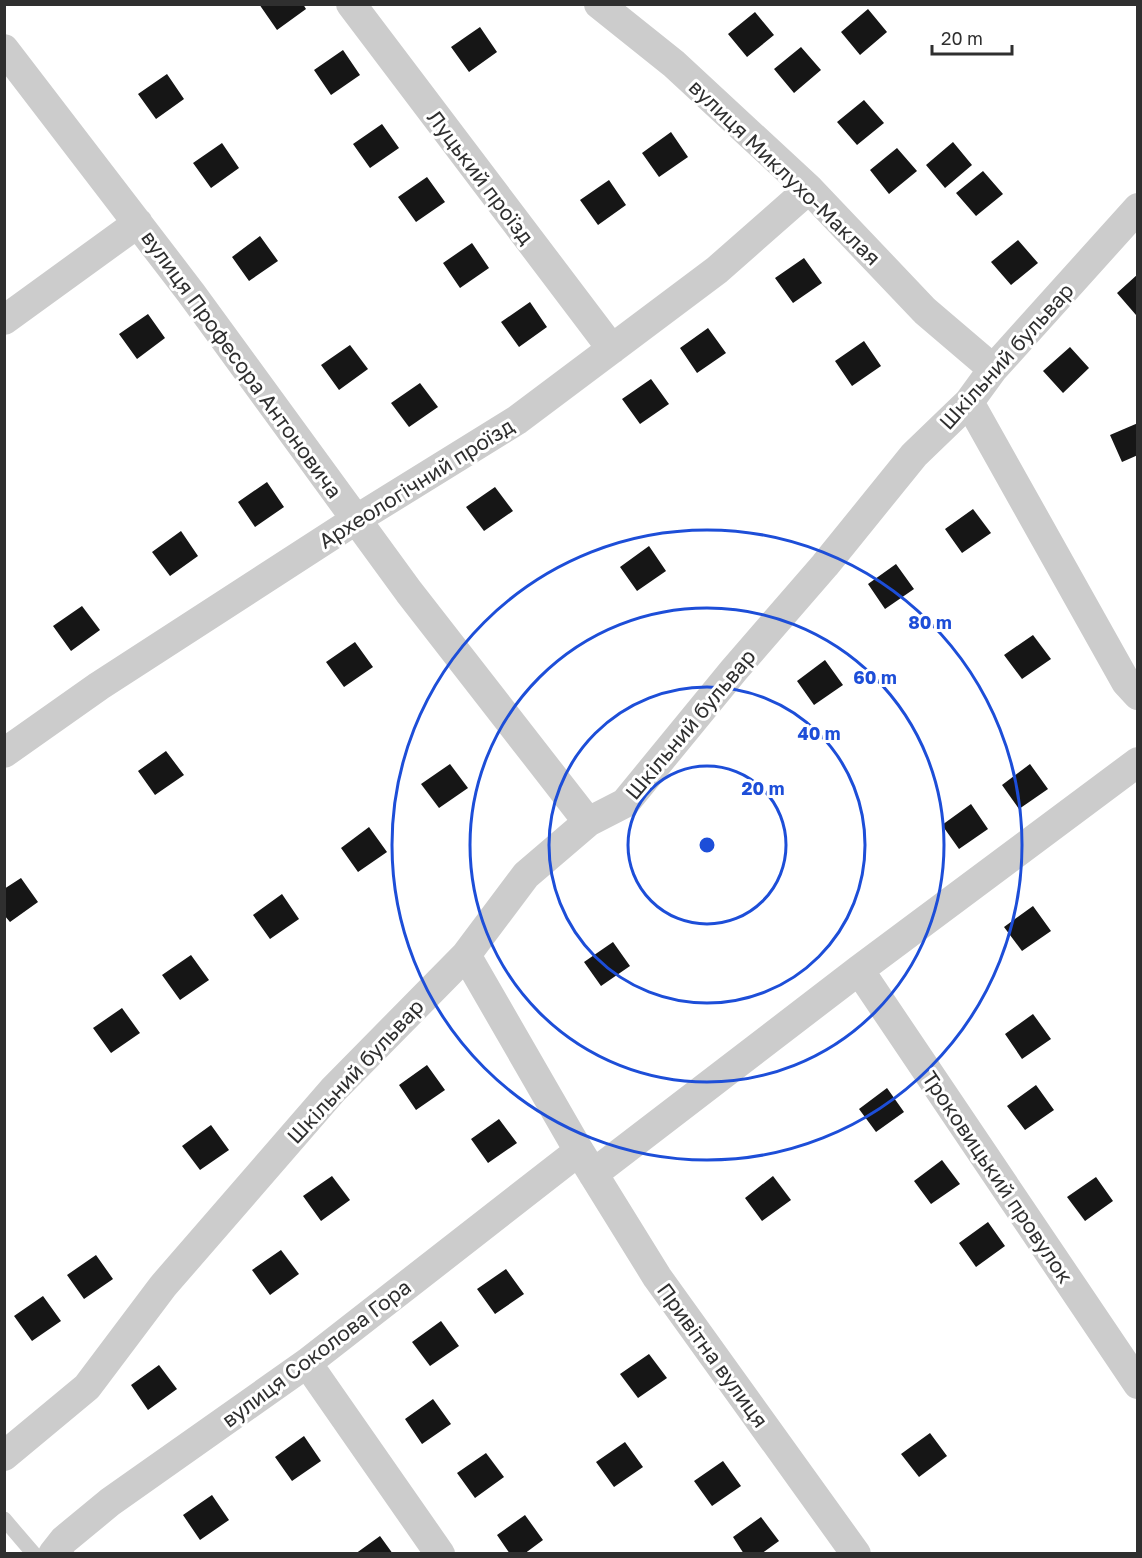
<svg xmlns="http://www.w3.org/2000/svg" width="1142" height="1558" viewBox="0 0 1142 1558" font-family="'Golos Text',sans-serif">
<style>
.building{fill:#161616}
.lines{fill:none;stroke-linecap:round;stroke-linejoin:round}
.service{stroke:#ccc;stroke-width:15}
.minor{stroke:#ccc;stroke-width:30}
.ring{fill:none;stroke:#1d4ed8;stroke-width:3}
.labels{text-anchor:middle;dominant-baseline:central;stroke-width:6;stroke-linejoin:round;paint-order:stroke}
.street-label{font-size:21px;fill:#2f2f2f;stroke:#fff}
.centre{fill:#1d4ed8;stroke:#fff;stroke-width:3}
.ring-label{font-size:18px;text-anchor:middle;font-weight:bold;fill:#1d4ed8;stroke:#fff;stroke-width:6;stroke-linejoin:round;paint-order:stroke}
</style>
<rect width="100%" height="100%" fill="#fff"/>
<path class="building" d="M259,4H303L306,9L277,30Z
M868,9L887,32L860,55L841,32Z
M755,12L774,35L747,57L728,34Z
M480,27L497,52L469,72L451,47Z
M801,47L821,70L794,93L774,69Z
M343,50L360,75L331,95L314,70Z
M167,74L184,99L156,119L138,94Z
M864,100L884,123L857,145L837,122Z
M382,124L399,148L370,168L353,144Z
M671,132L688,157L659,177L642,153Z
M953,142L972,165L945,188L926,165Z
M222,143L239,168L211,188L193,163Z
M897,148L917,171L889,194L870,170Z
M983,171L1003,194L976,216L956,193Z
M427,177L445,202L416,222L398,197Z
M609,180L626,205L598,225L580,200Z
M260,236L278,261L249,281L232,257Z
M1018,240L1038,263L1011,285L991,262Z
M472,243L489,268L460,288L443,263Z
M804,258L822,283L793,303L775,278Z
M1138,274V314L1136,315L1117,293Z
M530,302L547,327L519,347L501,322Z
M148,314L165,338L137,359L119,334Z
M708,328L726,353L697,373L680,348Z
M864,341L881,366L852,386L835,361Z
M350,345L368,369L339,390L321,365Z
M1070,347L1089,368L1063,393L1043,371Z
M651,379L669,404L640,424L622,399Z
M420,383L438,407L409,427L391,403Z
M1138,423V455L1122,462L1110,435Z
M267,482L284,507L255,527L238,502Z
M495,487L513,511L484,531L466,507Z
M973,509L991,533L962,553L945,529Z
M181,531L198,556L170,576L152,552Z
M649,546L666,571L637,591L620,567Z
M896,564L914,589L885,609L868,584Z
M82,606L100,630L71,651L53,626Z
M1033,635L1051,659L1022,679L1004,655Z
M355,642L373,667L344,687L326,662Z
M825,660L843,685L814,705L797,681Z
M166,751L184,775L155,795L138,771Z
M450,764L468,788L439,808L421,784Z
M1030,764L1048,789L1019,809L1002,785Z
M971,804L988,829L959,849L942,825Z
M369,827L387,852L358,872L341,848Z
M21,878L38,902L10,922L4,915V889Z
M282,894L299,919L270,939L253,915Z
M1033,906L1051,931L1022,951L1004,927Z
M613,942L630,966L601,986L584,962Z
M191,955L209,980L180,1000L162,975Z
M122,1008L140,1033L111,1053L93,1028Z
M1033,1014L1051,1039L1022,1059L1005,1034Z
M427,1065L445,1090L416,1110L399,1085Z
M1036,1085L1054,1110L1025,1130L1007,1106Z
M887,1088L904,1112L876,1132L859,1109Z
M499,1119L517,1143L488,1163L471,1139Z
M211,1125L229,1150L200,1170L182,1146Z
M942,1160L960,1184L931,1204L914,1181Z
M332,1176L350,1200L321,1221L303,1196Z
M773,1176L791,1200L762,1221L745,1198Z
M1096,1177L1113,1201L1085,1221L1067,1197Z
M988,1222L1005,1246L976,1267L959,1243Z
M281,1250L299,1274L270,1295L252,1270Z
M96,1255L113,1279L84,1299L67,1275Z
M506,1269L524,1294L495,1314L477,1289Z
M43,1296L61,1321L32,1341L14,1316Z
M441,1321L459,1346L430,1366L412,1342Z
M649,1354L667,1378L638,1398L620,1374Z
M159,1365L177,1389L148,1410L131,1385Z
M433,1399L451,1424L422,1444L405,1419Z
M930,1433L947,1456L919,1477L901,1454Z
M304,1436L321,1461L292,1481L275,1457Z
M625,1442L643,1467L614,1487L596,1462Z
M486,1453L504,1477L475,1498L457,1473Z
M723,1461L741,1486L712,1506L694,1481Z
M212,1495L229,1520L200,1540L183,1515Z
M525,1515L543,1540L524,1554H510L497,1535Z
M761,1517L779,1541L761,1554H744L733,1537Z
M380,1536L393,1554H355Z"/>
<g class="lines">
<path class="service" d="M4,1519L34,1554"/>
<path class="minor" d="M351,4L612,349
M599,4L674,64L809,189L925,311L993,369
M4,49L191,293L409,592L588,822
M4,320L138,223
M969,402L1126,682L1138,695
M4,753L99,686L357,519L517,420L717,270L809,189
M466,955L579,1151L657,1277L856,1554
M859,970L1138,1384
M593,1174L859,970L1138,762
M307,1363L440,1554
M4,1456L87,1387L163,1286L333,1090L466,955L526,875L588,822L625,803L734,670L825,565L914,455L969,402L993,369L1138,208
M53,1554L64,1540L110,1502L307,1363L579,1151"/>
</g>
<g class="ring">
<circle cx="707" cy="845" r="79"/>
<circle cx="707" cy="845" r="158"/>
<circle cx="707" cy="845" r="237"/>
<circle cx="707" cy="845" r="315"/>
</g>
<g class="labels">
<g class="street-label">
<text transform="translate(785 172) rotate(44)">вулиця Миклухо-Маклая</text>
<text transform="translate(481 177) rotate(53)">Луцький проїзд</text>
<text transform="translate(1006 356) rotate(-48)">Шкільний бульвар</text>
<text transform="translate(242 364) rotate(54)">вулиця Професора Антоновича</text>
<text transform="translate(416 483) rotate(-32)">Археологічний проїзд</text>
<text transform="translate(690 724) rotate(-50)">Шкільний бульвар</text>
<text transform="translate(355 1071) rotate(-47)">Шкільний бульвар</text>
<text transform="translate(998 1177) rotate(56)">Троковицький провулок</text>
<text transform="translate(316 1353) rotate(-37)">вулиця Соколова Гора</text>
<text transform="translate(713 1355) rotate(54)">Привітна вулиця</text>
</g>
</g>
<circle cx="707" cy="845" r="9" class="centre"/>
<g class="ring-label">
<text x="930" y="629">80 m</text>
<text x="875" y="684">60 m</text>
<text x="819" y="740">40 m</text>
<text x="763" y="795">20 m</text>
</g>
<rect width="1142" height="1558" fill="none" stroke="#2f2f2f" stroke-width="12"/>
<path d="M932 45v9h80v-9" fill="none" stroke="#2f2f2f" stroke-width="3"/>
<text x="941" y="45" font-size="18" fill="#2f2f2f" stroke="#ffffff" stroke-width="4.5" paint-order="stroke">20 m</text>
</svg>
